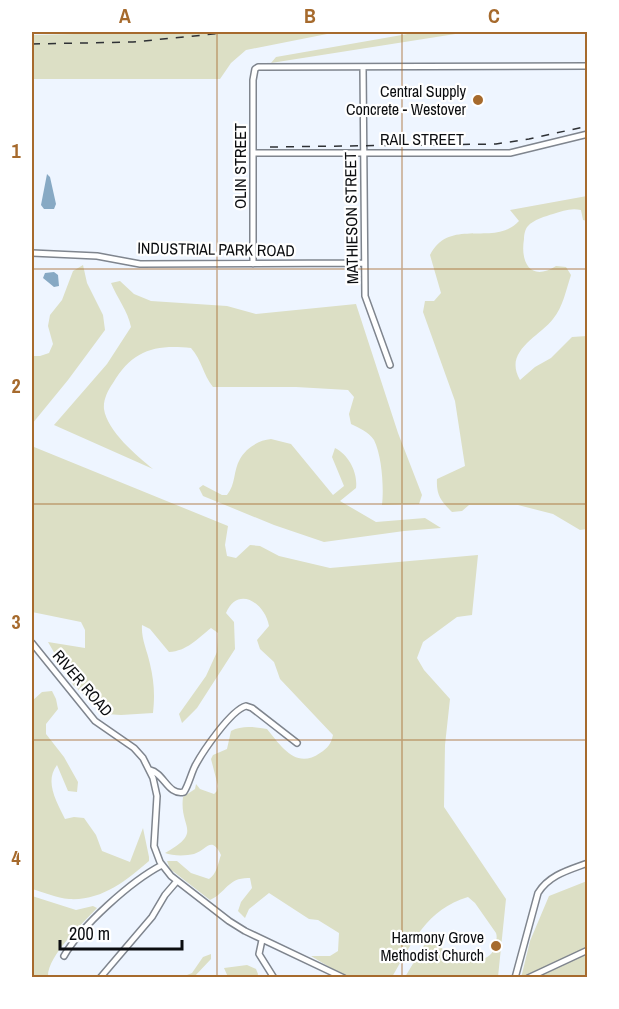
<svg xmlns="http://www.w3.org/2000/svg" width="619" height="1009" viewBox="0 0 619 1009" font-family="'Archivo Narrow',sans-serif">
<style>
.green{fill:#dcdfc5}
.water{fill:#87a9c4}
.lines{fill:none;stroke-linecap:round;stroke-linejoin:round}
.minor-casing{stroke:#7f858e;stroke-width:8}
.minor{stroke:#fff;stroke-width:5}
.rail{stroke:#2e3135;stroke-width:1.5;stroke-dasharray:8 8;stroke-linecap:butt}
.grid{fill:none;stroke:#a66a2d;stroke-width:1.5;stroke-opacity:0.55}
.poi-dot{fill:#a66a2d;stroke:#fff;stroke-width:2}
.labels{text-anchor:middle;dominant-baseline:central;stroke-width:4.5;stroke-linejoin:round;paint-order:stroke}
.poi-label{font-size:16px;fill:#0b0d10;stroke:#fff;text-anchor:end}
.street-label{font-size:16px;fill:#0b0d10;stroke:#fff}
.neatline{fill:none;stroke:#a66a2d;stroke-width:2}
.grid-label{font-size:20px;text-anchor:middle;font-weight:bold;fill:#a66a2d}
</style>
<rect width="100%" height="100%" fill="#eef5ff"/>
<path class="green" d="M160,32H337L246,50L231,63L220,79H32V35Z
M419,32H468L271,63L276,57Z
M587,196V221L583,220L581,210C570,208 563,211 553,214C546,216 533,220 528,226C525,229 524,235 524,239C520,263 531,282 556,266L566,267L571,275C566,290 563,307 553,319C539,337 503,351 520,380L535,367L551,358L572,337L587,336V529L580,530L553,514L518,505H469L462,511L452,512C441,501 436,495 437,479L465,466L455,401L423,312L425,301H434L441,293L430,255C450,216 494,248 519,221L510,210Z
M83,265L87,283L103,315L105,330L68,380L32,424V356H40L49,353L53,344L48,326L50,315L62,300L73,271Z
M120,281L134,294L151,301L227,306L256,314L356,304L398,433L422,495L419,504L382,505C384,488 382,456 374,440C369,432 359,428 351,424L349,414L354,397L348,390L296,387H213C203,375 202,360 191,348C154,344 132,351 113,383C108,390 103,400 104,409C107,431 137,456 153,469L54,425L107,364L131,327C128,311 117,298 111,283Z
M271,439L291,444L333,495L344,486L332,457L335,448C349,455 358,473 356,488L340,501L376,522L425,518L441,528L404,531L324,542L274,525L203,496L199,488L203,485L222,495H227C236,484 233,471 240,459C246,448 259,440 271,439Z
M34,447L228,526L225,545L227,556L236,558L250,545L260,546L279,556L330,568L478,555L472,615L457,617L423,642L417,658L424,670L450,699L445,745L444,807L506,899L498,977H405L426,942C438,941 442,950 450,955C460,962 487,964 493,951C495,945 498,939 496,933L475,903L468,897C427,909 412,943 392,977H346L311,956H330L338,951L339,933L318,920L309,919L269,893L249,909L245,918L238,911L241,902L252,888L250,878C228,877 227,892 210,900L170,869L167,861H177L191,873L209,879C217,874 218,863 221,855C211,835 207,850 194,854C186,856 172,856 165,853C204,831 179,829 183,797L195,789L196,784L200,789L214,794L217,791L218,786L211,759L213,755L227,749L231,731C242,725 255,727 267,729C281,746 296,770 320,753C328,748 331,744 333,735L280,679L274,662L260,649L257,640L269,626C265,603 238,585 226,613L234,622L235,649L197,708L182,723L179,714L206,676L217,652L218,633L211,628C197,639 187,651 169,652L150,629L142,625C141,639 147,650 150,664C154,681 155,695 153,713L121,715L106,714L73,685L48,642L85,648V630L81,622L32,612V451Z
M52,691L56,699L58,709L46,724V734L64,757L78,782L77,792L68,791L57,765C44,782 57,802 65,819L74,817L84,818L96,835L102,851L130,862L143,828L149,857V861C126,881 101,901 69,899C57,898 43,892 32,889V701L42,692Z
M587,881V977L521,978L530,941L549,896Z
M32,896L76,910L93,906L97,908C83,923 47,956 48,977H32Z
M211,954V959L194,977H182L192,973L203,957Z
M247,965L256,969L258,974L257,977H228L224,968Z"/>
<path class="water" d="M47,174L50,177L56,204L54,209H44L41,205Z
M54,272L58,275L59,286L54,287L43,278L45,273Z"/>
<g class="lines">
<defs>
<path id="minor" d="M363,67L365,296L390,365
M254,153H510L588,134
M32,253L97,256L140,264L364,263
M253,264V80L255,69L258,67L588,66
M32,643L95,721L134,748L143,758L153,778L157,796L154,846L160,862L171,876L229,921L245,931L344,978
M150,770C164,773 168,796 184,792C189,784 191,774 195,766C203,751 231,710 246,706L252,708L297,743
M262,940L259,954L274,978
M64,956C81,926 131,881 162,865
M100,978L152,917L165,895L177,881
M515,978L538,893C549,875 569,870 588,863
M528,978L588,950"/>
</defs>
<use href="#minor" class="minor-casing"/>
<use href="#minor" class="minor"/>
<path class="rail" d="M32,44L133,42L234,32
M270,147L496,144L529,139L588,126"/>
</g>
<path class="grid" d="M217,32V978M402,32V978M32,269H588M32,504H588M32,740H588"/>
<g class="poi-dot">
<circle cx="478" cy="100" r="6"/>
<circle cx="496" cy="946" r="6"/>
</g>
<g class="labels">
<g class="poi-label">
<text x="466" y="91">Central Supply<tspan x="466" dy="18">Concrete - Westover</tspan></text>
<text x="484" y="937">Harmony Grove<tspan x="484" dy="18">Methodist Church</tspan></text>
</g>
<g class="street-label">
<text x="422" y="139">RAIL STREET</text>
<text transform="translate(240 166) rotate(-90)">OLIN STREET</text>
<text transform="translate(351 218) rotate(-91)">MATHIESON STREET</text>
<text transform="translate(216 249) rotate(1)">INDUSTRIAL PARK ROAD</text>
<text transform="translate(83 683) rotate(49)">RIVER ROAD</text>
</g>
</g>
<rect width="619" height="1009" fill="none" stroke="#ffffff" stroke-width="66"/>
<path d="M60 940v9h122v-9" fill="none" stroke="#0b0d10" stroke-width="3"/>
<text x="69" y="940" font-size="18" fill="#0b0d10" stroke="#ffffff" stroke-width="4.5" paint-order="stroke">200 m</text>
<rect x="33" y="33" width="553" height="943" class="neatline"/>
<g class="grid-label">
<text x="125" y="23">A</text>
<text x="310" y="23">B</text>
<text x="494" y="23">C</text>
<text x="16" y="158">1</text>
<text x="16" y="393">2</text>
<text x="16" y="629">3</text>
<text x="16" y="865">4</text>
</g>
</svg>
